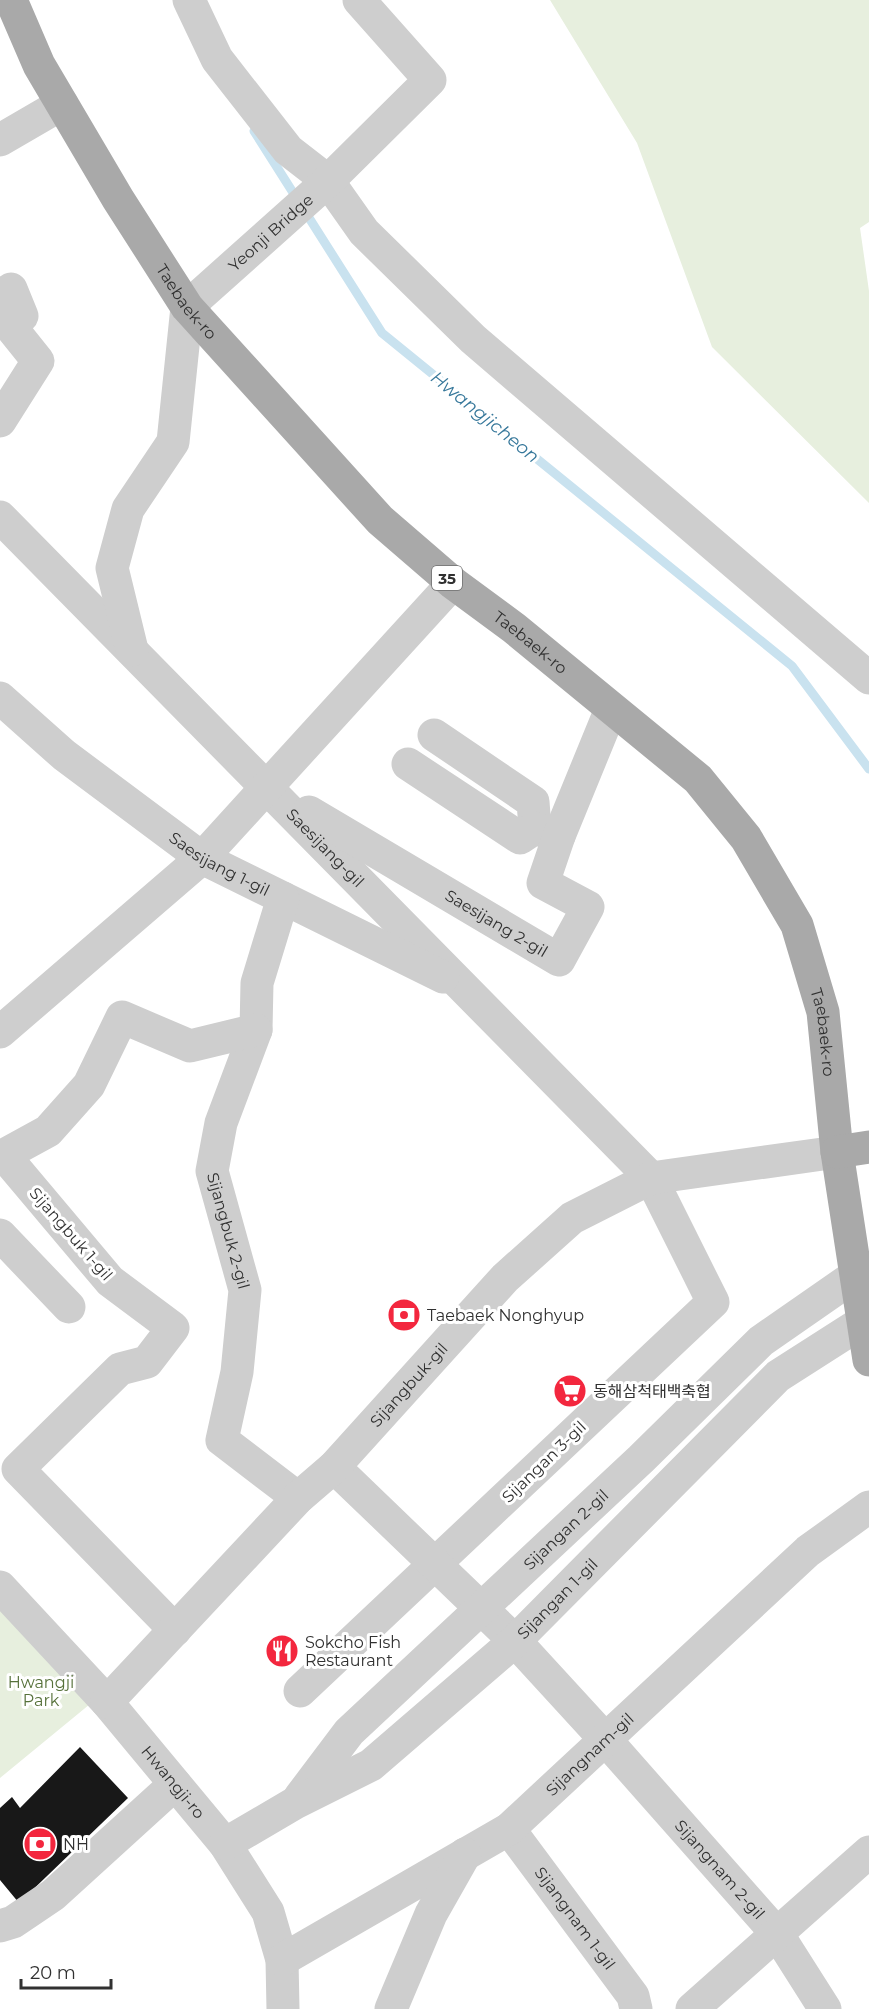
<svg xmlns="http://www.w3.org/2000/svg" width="869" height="2009" viewBox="0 0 869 2009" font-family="Montserrat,'Noto Sans KR',sans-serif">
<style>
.green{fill:#e7efde}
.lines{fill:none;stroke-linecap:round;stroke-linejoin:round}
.stream{stroke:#c9e2ef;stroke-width:9}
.building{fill:#181818}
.minor{stroke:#cecece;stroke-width:33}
.major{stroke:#a9a9a9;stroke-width:33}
.labels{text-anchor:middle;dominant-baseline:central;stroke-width:6;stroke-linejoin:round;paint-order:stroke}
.shield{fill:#fff;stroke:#6f6f6f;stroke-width:1.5}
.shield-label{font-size:15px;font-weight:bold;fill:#313131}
.street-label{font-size:16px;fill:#313131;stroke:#fff}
.poi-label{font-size:16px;fill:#313131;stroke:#fff;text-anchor:start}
.park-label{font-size:16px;fill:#56713a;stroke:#fff}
.water-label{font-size:18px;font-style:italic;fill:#37789b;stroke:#fff}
</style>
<rect width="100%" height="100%" fill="#fff"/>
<path class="green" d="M550,0H869V222L860,228L869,291V503L712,347L637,143Z
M0,1587L101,1695L0,1778Z"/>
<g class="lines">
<path class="stream" d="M254,131L382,333L792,666L869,769"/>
</g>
<path class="building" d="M80,1747L128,1798L19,1903L0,1880V1808L12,1797L20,1808Z"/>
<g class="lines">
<g class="minor">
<path d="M189,0L217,59L288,150L328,181L364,232L473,339L869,678"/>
<path d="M0,140L62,104"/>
<path d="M0,297L11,289L22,316L10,326L38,361L0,421"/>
<path id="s1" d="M0,517L651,1178L713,1302L300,1691"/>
<path id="s2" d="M132,650L112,568L128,509L173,442L187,307L328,181L430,80L359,0"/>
<path id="s3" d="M0,698L64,755L202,858L443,977"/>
<path d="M434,735L533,802L535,828"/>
<path d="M408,764L520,838L535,828L559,836"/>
<path id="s4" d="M309,812L559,960L588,907L543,883L559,836L611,709"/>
<path id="s5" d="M283,898L257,983L256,1030L221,1123L212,1171L245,1290L237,1372L222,1440L298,1498"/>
<path d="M0,1032L202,858L453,583"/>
<path d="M0,1235L69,1307"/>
<path id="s6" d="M334,1467L515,1641L604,1738L778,1935L825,2009"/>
<path id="s7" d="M0,1587L107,1702L225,1844L268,1912L282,1960L283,2009"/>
<path d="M175,1630L18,1469L120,1369L147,1362L173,1328L110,1281L4,1155L48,1131L89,1085L122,1017L190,1046L256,1030"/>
<path id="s8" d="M107,1702L298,1498L334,1467L505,1278L572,1218L651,1178L837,1152"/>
<path id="s9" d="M300,1797L349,1732L641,1459L761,1341L856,1275"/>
<path id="s10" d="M509,1829L633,1996L636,2009"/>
<path id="s11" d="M225,1844L295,1803L371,1765L515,1641L778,1376L864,1321"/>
<path d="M0,1926L13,1922L53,1895L175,1784"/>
<path id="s12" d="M282,1960L509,1829L808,1551L869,1507"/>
<path d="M391,2009L431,1914L465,1854"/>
<path d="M692,2009L869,1852"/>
</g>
<g class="major">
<path id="s13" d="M11,0L39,65L118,199L187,307L380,520L453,583L514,628L698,779L746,838L797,925L823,1012L837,1152L869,1360"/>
<path d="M837,1152L869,1147"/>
</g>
</g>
<defs>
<symbol id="bank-disc" viewBox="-11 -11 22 22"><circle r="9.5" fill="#f3273e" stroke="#fff"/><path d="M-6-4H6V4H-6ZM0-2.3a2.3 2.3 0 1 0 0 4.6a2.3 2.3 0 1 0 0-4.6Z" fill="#fff"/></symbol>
<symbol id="supermarket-disc" viewBox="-11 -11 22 22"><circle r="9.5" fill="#f3273e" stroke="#fff"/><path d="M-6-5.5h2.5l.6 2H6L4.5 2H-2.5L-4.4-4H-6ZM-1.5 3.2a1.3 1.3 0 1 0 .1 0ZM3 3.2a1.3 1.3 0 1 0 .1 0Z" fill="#fff"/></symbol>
<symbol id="restaurant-disc" viewBox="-11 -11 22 22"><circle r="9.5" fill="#f3273e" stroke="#fff"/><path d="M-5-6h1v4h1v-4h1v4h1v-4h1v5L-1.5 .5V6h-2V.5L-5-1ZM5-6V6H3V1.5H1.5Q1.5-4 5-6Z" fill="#fff"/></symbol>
</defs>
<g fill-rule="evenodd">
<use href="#bank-disc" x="385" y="1296" width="38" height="38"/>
<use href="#supermarket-disc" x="551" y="1372" width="38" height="38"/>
<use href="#restaurant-disc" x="263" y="1632" width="38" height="38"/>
<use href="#bank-disc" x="21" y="1825" width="38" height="38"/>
</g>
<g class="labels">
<rect class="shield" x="432" y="566" width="30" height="24" rx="4.5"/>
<g class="shield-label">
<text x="447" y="578">35</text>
</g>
<g class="street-label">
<text stroke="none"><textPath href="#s2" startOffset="474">Yeonji Bridge</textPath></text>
<text stroke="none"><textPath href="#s13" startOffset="350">Taebaek-ro</textPath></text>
<text stroke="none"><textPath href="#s13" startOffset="836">Taebaek-ro</textPath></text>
<text stroke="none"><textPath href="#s1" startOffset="464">Saesijang-gil</textPath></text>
<text stroke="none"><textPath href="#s3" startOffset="276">Saesijang 1-gil</textPath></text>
<text stroke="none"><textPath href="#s4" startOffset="218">Saesijang 2-gil</textPath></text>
<text stroke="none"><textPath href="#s13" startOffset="1340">Taebaek-ro</textPath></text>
<text stroke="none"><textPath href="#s5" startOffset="346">Sijangbuk 2-gil</textPath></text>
<text transform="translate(71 1234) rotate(49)">Sijangbuk 1-gil</text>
<text stroke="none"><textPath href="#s8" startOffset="438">Sijangbuk-gil</textPath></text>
<text transform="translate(544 1462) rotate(-44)">Sijangan 3-gil</text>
<text stroke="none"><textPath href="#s9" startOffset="378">Sijangan 2-gil</textPath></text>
<text stroke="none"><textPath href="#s11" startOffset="416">Sijangan 1-gil</textPath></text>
<text stroke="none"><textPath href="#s12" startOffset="372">Sijangnam-gil</textPath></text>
<text stroke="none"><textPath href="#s7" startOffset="261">Hwangji-ro</textPath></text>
<text stroke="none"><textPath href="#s6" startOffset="558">Sijangnam 2-gil</textPath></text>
<text stroke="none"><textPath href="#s10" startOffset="111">Sijangnam 1-gil</textPath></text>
</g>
<g class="poi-label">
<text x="427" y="1315">Taebaek Nonghyup</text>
<text x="593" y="1391">동해삼척태백축협</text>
<text x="305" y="1642">Sokcho Fish<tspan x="305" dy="18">Restaurant</tspan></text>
<text x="63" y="1844">NH</text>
</g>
<g class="park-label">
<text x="41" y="1682">Hwangji<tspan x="41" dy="18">Park</tspan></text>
</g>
<g class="water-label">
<text transform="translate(485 417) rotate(39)">Hwangjicheon</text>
</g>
</g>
<path d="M21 1979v9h90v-9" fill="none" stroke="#313131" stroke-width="3"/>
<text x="30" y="1979" font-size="18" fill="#313131" stroke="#ffffff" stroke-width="4.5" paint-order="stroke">20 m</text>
</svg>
